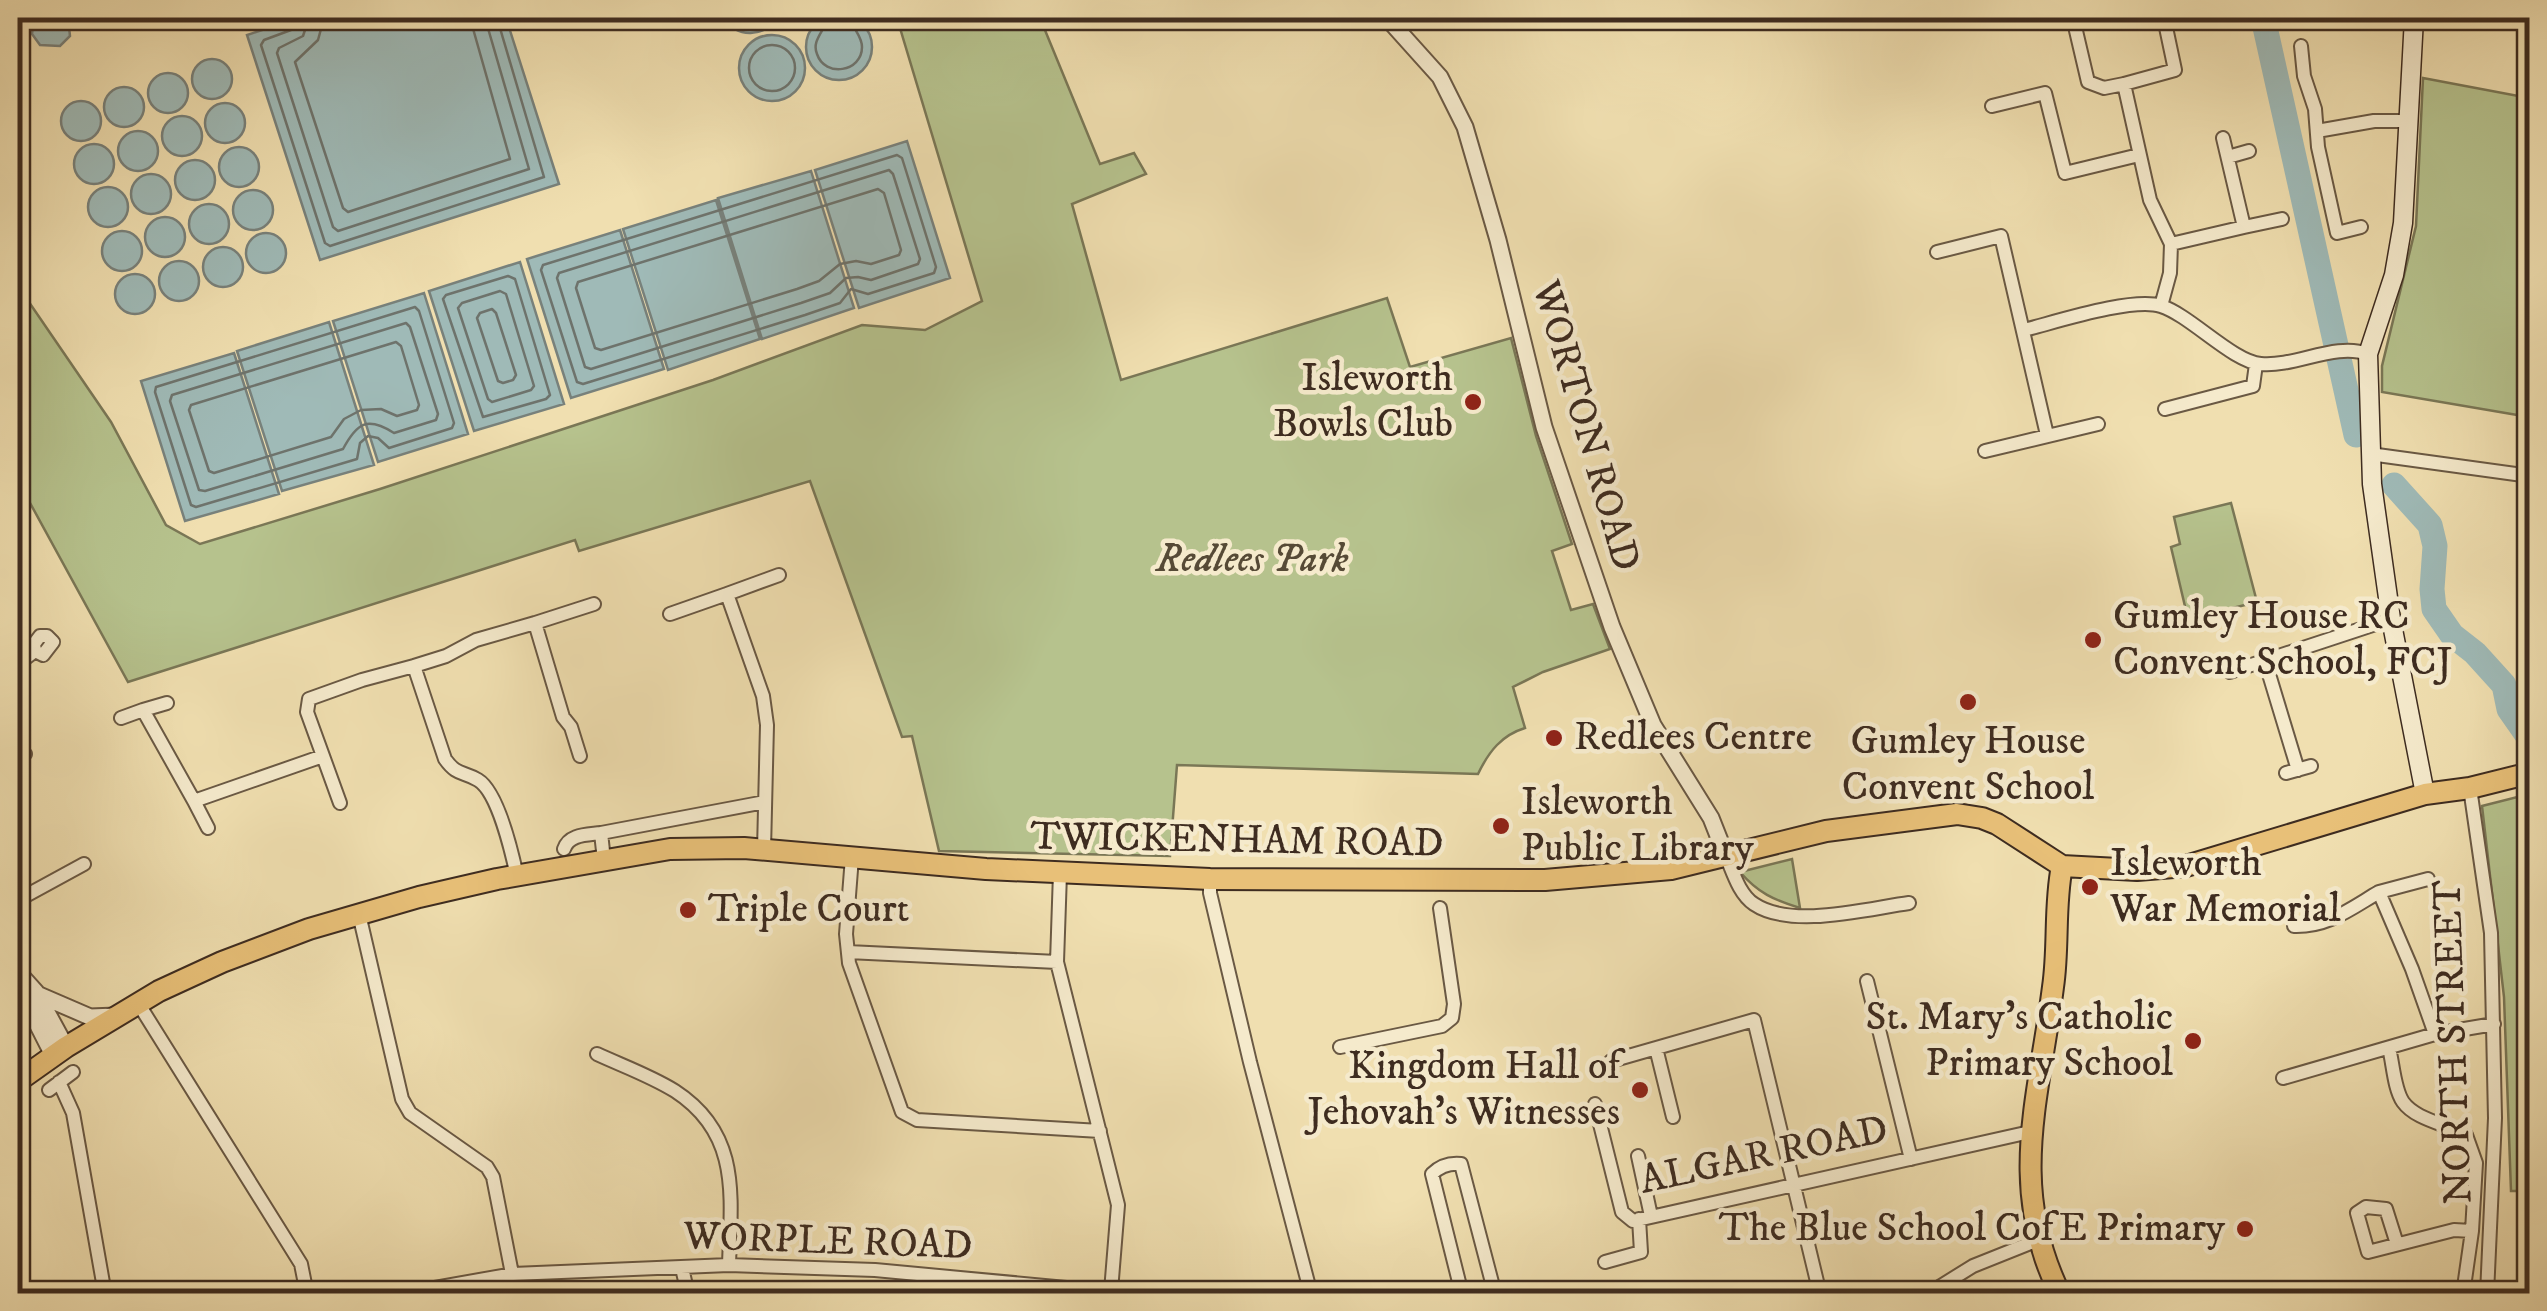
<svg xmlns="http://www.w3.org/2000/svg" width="2547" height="1311" viewBox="0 0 2547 1311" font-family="'IM FELL DW Pica',serif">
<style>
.green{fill:#b6c28d;stroke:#7a7756;stroke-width:2.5}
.water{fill:#9fbab7;stroke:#78817b;stroke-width:2.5}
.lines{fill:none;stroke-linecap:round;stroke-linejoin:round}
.shore{stroke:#6e736c;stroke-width:2.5}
.river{stroke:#9fbab7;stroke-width:25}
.minor-casing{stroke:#6a5944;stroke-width:16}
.tertiary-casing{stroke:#6a5944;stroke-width:19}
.secondary-casing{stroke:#3e2c20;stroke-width:21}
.primary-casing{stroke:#3e2c20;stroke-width:24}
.minor{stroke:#f5eacc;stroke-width:12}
.tertiary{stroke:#f5eacc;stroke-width:15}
.secondary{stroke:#f5eacc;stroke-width:18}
.primary{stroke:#e8c078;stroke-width:20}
.poi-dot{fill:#8f2418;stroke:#f5eacc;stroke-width:4}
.labels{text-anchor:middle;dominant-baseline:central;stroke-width:9;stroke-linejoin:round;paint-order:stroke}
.poi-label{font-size:40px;fill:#3e2c20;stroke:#f5eacc;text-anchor:start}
.street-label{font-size:40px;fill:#3e2c20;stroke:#f5eacc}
.park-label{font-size:40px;font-style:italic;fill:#564a36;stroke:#f5eacc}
</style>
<rect width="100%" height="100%" fill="#f0dfb0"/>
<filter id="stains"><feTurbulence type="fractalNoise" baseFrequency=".002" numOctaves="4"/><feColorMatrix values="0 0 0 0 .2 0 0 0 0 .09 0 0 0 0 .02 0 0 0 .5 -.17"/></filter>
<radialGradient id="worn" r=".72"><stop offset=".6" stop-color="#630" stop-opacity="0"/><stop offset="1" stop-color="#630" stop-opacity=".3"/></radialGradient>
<path class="green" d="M897,18H1040L1100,164L1134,153L1146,174L1072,204L1121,380L1387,298L1410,367L1511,338L1536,436L1572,544L1552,551L1571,610L1593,604L1610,649L1543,672L1513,687L1525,728C1502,735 1489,751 1478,774L1177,765L1170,856L939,851L912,736L902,737L810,481L579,551L575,540L128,682L18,481V286L111,422L166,525L200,544L380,489L713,380L862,325L925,330L982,301Z
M2423,78L2529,98V417L2382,392V366L2416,226Z
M2231,503L2257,602L2188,619L2171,547L2180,544L2174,517Z
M2529,794V1191H2511L2504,997L2482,806Z
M1792,859L1800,908C1774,900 1758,893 1740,872Z"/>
<path class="water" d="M806 47a33 33 0 1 1 66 0a33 33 0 1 1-66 0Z
M34,18H68L70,36L60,46L40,45L32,34Z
M299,18H506L559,184L320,260L247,35Z
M723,18H779C763,37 738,39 723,18Z
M739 68a33 33 0 1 1 66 0a33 33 0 1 1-66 0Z
M192 79a20 20 0 1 1 40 0a20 20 0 1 1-40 0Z
M148 93a20 20 0 1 1 40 0a20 20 0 1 1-40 0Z
M104 107a20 20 0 1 1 40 0a20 20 0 1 1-40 0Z
M61 121a20 20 0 1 1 40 0a20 20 0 1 1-40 0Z
M205 123a20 20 0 1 1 40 0a20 20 0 1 1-40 0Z
M162 136a20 20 0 1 1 40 0a20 20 0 1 1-40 0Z
M118 151a20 20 0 1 1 40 0a20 20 0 1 1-40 0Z
M907,141L950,278L859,308L815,170Z
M74 164a20 20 0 1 1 40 0a20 20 0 1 1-40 0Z
M219 167a20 20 0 1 1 40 0a20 20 0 1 1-40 0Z
M175 180a20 20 0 1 1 40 0a20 20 0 1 1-40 0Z
M811,171L854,308L762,339L718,198Z
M131 194a20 20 0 1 1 40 0a20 20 0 1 1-40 0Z
M88 207a20 20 0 1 1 40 0a20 20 0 1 1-40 0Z
M233 210a20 20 0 1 1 40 0a20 20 0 1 1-40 0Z
M716,200L760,339L668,370L623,229Z
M189 224a20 20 0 1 1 40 0a20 20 0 1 1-40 0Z
M145 237a20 20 0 1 1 40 0a20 20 0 1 1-40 0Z
M620,230L664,369L571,398L527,259Z
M102 251a20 20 0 1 1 40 0a20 20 0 1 1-40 0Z
M246 253a20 20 0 1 1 40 0a20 20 0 1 1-40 0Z
M203 267a20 20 0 1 1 40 0a20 20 0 1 1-40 0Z
M159 281a20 20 0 1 1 40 0a20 20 0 1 1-40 0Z
M520,262L564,404L474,431L429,291Z
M115 294a20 20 0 1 1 40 0a20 20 0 1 1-40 0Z
M424,293L468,434L378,462L333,321Z
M329,322L374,465L282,491L237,351Z
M234,353L279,494L185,521L141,381Z"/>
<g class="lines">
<path class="shore" d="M296,18L291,30L264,40L261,45L325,243L330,246L544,177L497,18
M309,18L303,36L279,48L277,53L333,227L338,231L529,169L485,18
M324,18L318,40L295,62L343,208L348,212L510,159L470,18
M827,18C826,30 811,40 817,54C825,78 862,72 862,47C862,35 852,29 851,18
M749 68a23 23 0 1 1 46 0a23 23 0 1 1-46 0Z
M897,155L902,158L936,267L934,273L868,294L851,289L840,303L805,315L583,384L577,382L541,270L543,265Z
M889,170L893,174L920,259L918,264L871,280L858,277L846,278L830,293L801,303L591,369L585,367L557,278L559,273Z
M878,189L884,193L901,250L899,255L871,264L856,261L840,264L819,281L797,289L601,350L595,348L576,288L578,282Z
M508,276L515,279L550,395L546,399L483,417L443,299L446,295Z
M500,291L506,294L534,386L531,390L492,402L488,399L458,308L462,303Z
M415,307L419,311L454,423L452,428L389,448L378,438L368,436L360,443L357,459L196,507L191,505L155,392L156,387Z
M492,309L496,313L516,375L513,380L503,383L498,381L477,318L480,313Z
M406,323L410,327L438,414L436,420L394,433C367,416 357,423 343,449L205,491L199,490L170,401L172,395Z
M396,342L401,346L419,405L417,410L397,416L381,409L361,410L344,419L331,437L214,473L209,471L189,410L191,405Z"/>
<path class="river" d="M2263,18L2356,435
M2394,485L2430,525L2435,546L2432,589L2434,609L2452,635L2475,653L2504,685L2509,709L2530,739"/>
<defs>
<path id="minor" d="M2073,18L2088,82L2104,88L2124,84
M2301,46L2304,76L2315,109L2318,147L2337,233L2361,227
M1992,106L2045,93L2065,173L2139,155
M2317,131L2374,121H2410
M2228,157L2249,151
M2244,227L2282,219
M2171,244L2244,227L2223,138
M1937,252L2001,236L2047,435
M2161,306L2170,273L2171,244L2150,200L2124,84L2175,70L2164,18
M2024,330C2056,322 2132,297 2161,306C2190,315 2233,362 2261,364C2296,367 2335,342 2368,354
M2165,409L2253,386L2256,364
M1985,451L2098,424
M2370,454L2530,476
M670,614L727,594
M535,623L594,604
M2265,661L2298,770
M18,664L35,651L43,655L53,642L47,636H40L34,644L35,651
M2230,672L2391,619
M167,703L143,710L194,801
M121,718L143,710
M323,756L340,803
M18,757L25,754
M2286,773L2311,766
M2470,788L2491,933L2495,1118L2487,1294
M208,828L194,801L323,756L307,712L309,699L362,680L414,666
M564,849C569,834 587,835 601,833
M764,850L767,725L763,696L727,594L779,575
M1726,856C1733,872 1739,894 1754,904C1791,929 1866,909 1909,903
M852,857L846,934L849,963L902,1112L917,1120L1100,1131
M604,860L601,833L765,802
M1060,873L1057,962L1118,1205L1111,1291
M517,876C512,853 498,792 478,780C463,771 457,776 445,759L414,666L446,656L476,640L535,623L563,717L571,727L580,756
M1210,879V893L1250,1062L1311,1294
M2379,892L2428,879
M18,900L84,864
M359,914L402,1099L410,1113L487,1167L493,1177L516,1294
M2294,926C2328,927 2350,909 2379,892L2412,969L2435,1034
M848,952L1057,962
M1867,981L1911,1159
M138,1003L301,1264L307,1294
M1340,1047L1442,1026L1452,1018L1454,1004L1440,908
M1656,1048L1673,1117
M2389,1048C2393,1063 2394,1089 2403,1102C2416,1120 2447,1124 2466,1135L2476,1163L2472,1231L2463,1294
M597,1054C623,1066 651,1076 675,1091C741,1134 731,1196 729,1265
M1611,1061L1754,1020L1820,1294
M2283,1078L2435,1034L2494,1024
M59,1082L73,1113L105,1294
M49,1090L73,1072
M1595,1104L1622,1212L1633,1221L2030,1132
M1638,1156L1651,1216
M2397,1244L2386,1209L2366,1207L2357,1213L2368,1252L2454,1230L2472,1231
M1605,1262L1641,1252L1639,1219
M682,1268L688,1294
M401,1294L513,1274L729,1265L875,1270L1131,1294
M943,1294L945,1277
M1462,1294L1432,1174C1440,1166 1451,1163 1461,1164L1495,1294
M1928,1294L1973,1266L2038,1240"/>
<path id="tertiary" d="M1387,18L1440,77L1465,127L1498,240L1544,427L1612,627L1653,725L1711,818L1726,856
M18,972L36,992L66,1047
M18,977L28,1006L53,1055
M39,995L90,1017L116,1016"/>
<path id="secondary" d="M2414,18L2403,223L2394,275L2368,354L2372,484L2391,619L2425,794"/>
<path id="primary" d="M18,1081L66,1047L159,991L222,962L309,929L419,897L497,879L670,849L744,848L986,869L1210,879L1545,880L1671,869L1826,831L1957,814L1982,818L1997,824L2062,866L2137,870L2186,866L2425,794L2470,788L2530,773
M2060,1294C2007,1186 2039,1098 2053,987C2059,947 2054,906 2062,866"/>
</defs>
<use href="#minor" class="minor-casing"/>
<use href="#tertiary" class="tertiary-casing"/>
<use href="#secondary" class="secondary-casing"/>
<use href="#primary" class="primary-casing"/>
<use href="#minor" class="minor"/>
<use href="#tertiary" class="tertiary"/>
<use href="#secondary" class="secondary"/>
<use href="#primary" class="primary"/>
</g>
<g class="poi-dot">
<circle cx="1473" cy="402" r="10"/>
<circle cx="2093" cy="640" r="10"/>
<circle cx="1968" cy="702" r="10"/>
<circle cx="1554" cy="738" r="10"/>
<circle cx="1501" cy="826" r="10"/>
<circle cx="2090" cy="887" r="10"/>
<circle cx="688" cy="910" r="10"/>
<circle cx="2193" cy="1041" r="10"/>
<circle cx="1640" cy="1090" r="10"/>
<circle cx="2245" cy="1229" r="10"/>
</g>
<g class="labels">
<g class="poi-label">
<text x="1453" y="379" text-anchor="end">Isleworth<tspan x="1453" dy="46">Bowls Club</tspan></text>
<text x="2113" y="617">Gumley House RC<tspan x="2113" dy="46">Convent School, FCJ</tspan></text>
<text x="1574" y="738">Redlees Centre</text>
<text x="1968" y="742" text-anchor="middle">Gumley House<tspan x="1968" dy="46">Convent School</tspan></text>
<text x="1521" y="803">Isleworth<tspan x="1521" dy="46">Public Library</tspan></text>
<text x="2110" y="864">Isleworth<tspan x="2110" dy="46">War Memorial</tspan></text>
<text x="708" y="910">Triple Court</text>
<text x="2173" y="1018" text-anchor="end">St. Mary's Catholic<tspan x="2173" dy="46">Primary School</tspan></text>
<text x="1620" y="1067" text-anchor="end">Kingdom Hall of<tspan x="1620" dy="46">Jehovah's Witnesses</tspan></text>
<text x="2225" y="1229" text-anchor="end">The Blue School CofE Primary</text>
</g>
<g class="street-label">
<text transform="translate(1585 426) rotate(74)">WORTON ROAD</text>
<text transform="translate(1237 841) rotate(1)">TWICKENHAM ROAD</text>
<text transform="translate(2454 1042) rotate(-92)">NORTH STREET</text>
<text transform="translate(1764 1156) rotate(-12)">ALGAR ROAD</text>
<text transform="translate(828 1242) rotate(2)">WORPLE ROAD</text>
</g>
<g class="park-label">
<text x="1252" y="560">Redlees Park</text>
</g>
</g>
<rect width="2547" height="1311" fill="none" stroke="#f0dfb0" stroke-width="60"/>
<rect x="20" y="20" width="2507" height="1271" fill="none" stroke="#3e2c20" stroke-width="5"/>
<rect x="30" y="30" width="2487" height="1251" fill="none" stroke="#3e2c20" stroke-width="2.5"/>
<rect width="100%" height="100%" filter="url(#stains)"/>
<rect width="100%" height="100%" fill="url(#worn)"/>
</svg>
